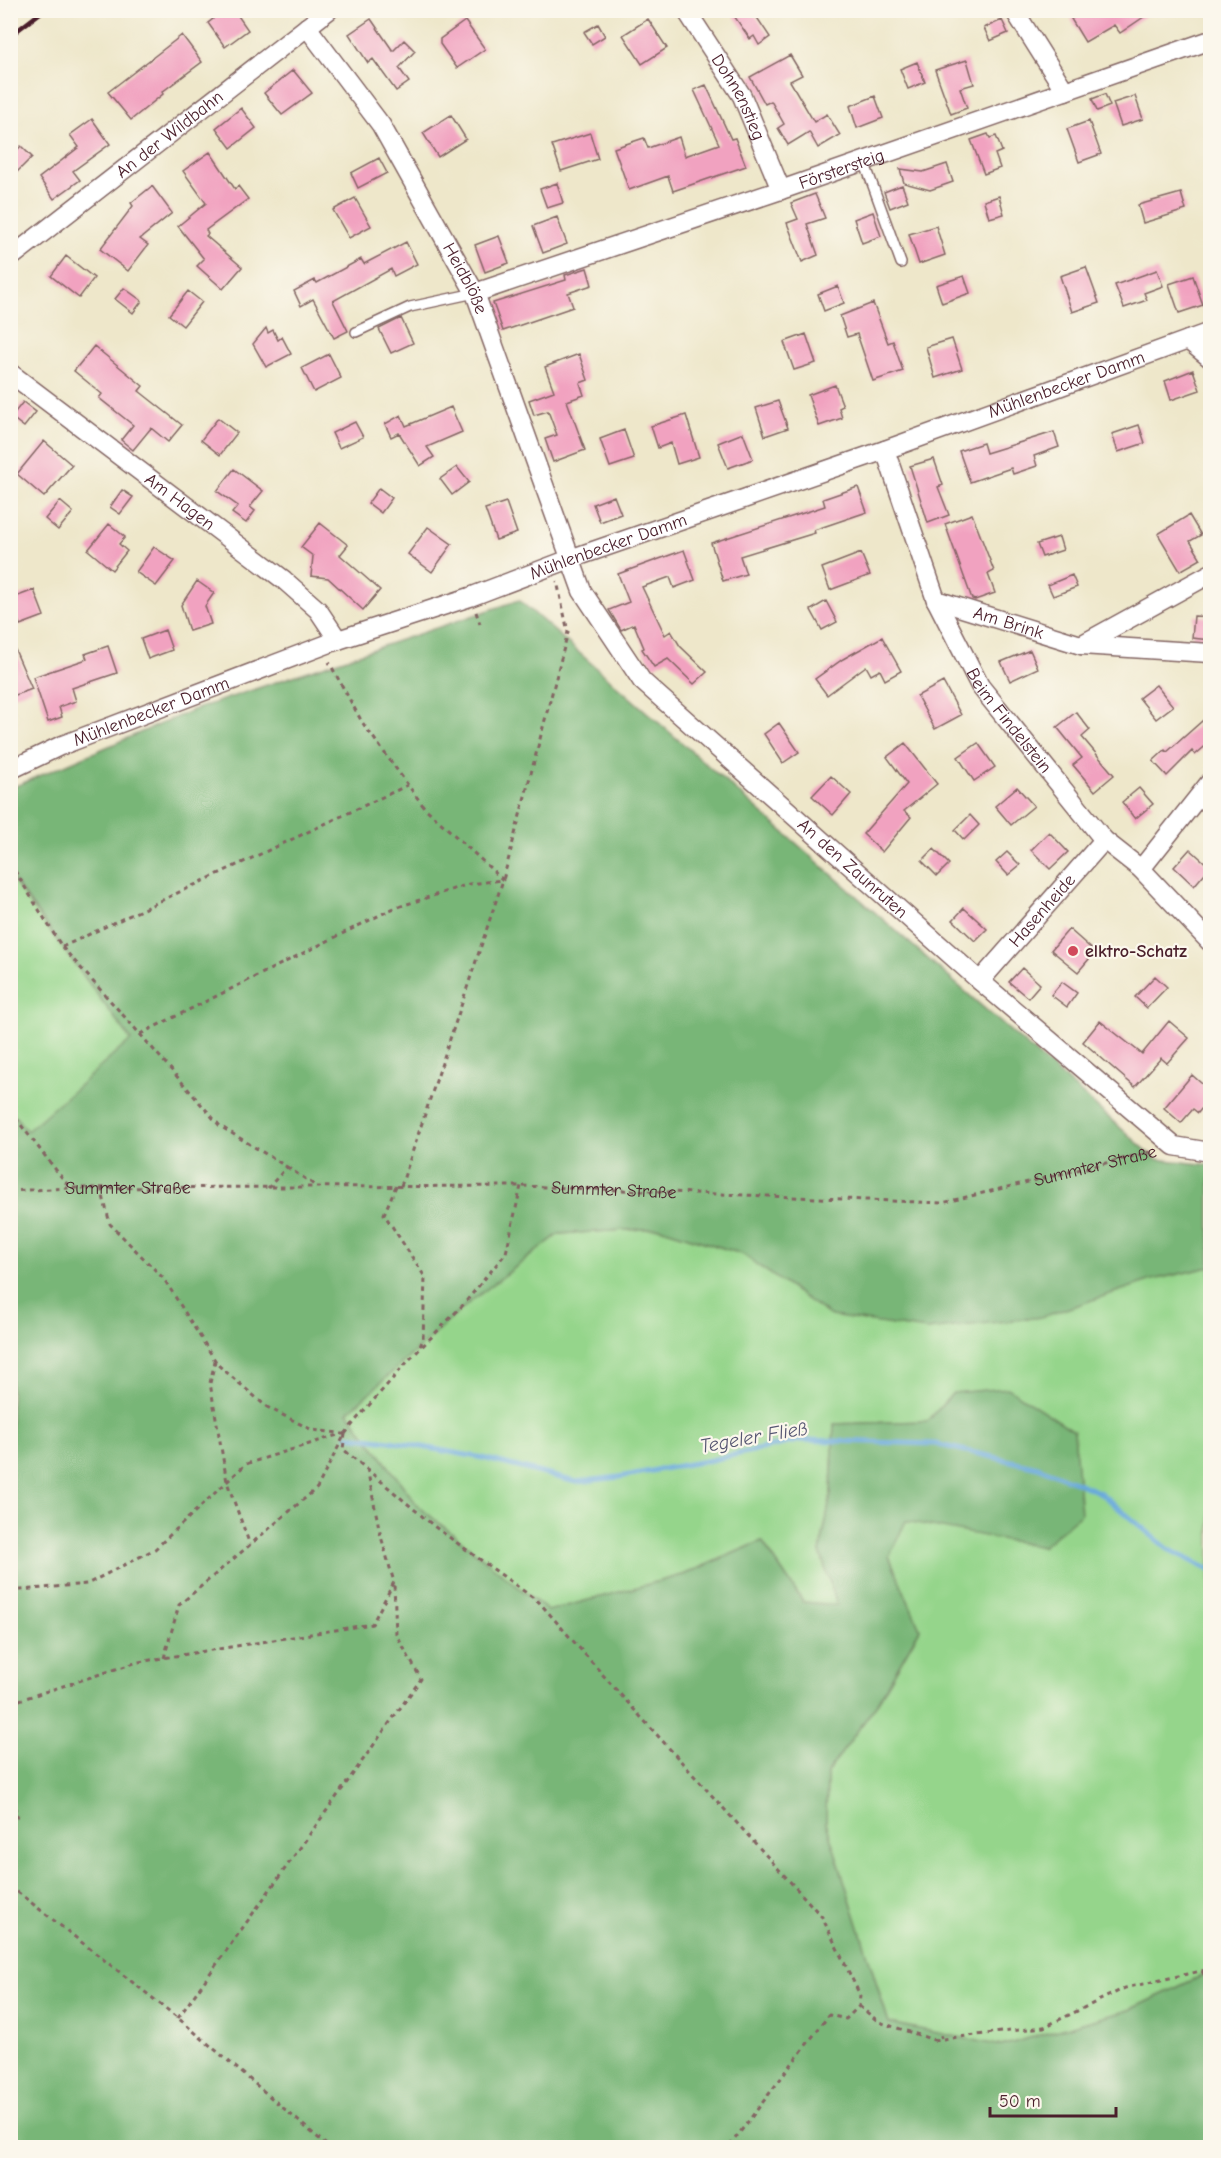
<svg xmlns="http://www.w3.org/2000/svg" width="1221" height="2158" viewBox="0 0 1221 2158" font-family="'Comic Neue',sans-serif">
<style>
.green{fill:#95d58b;stroke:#707a5b;stroke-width:1.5}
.forest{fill:#78b677;stroke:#616a51;stroke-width:1.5}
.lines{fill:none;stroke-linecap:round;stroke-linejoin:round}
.stream{stroke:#67a9dc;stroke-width:5}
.building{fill:#f1a2c0}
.lane-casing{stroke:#836563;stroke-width:12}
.street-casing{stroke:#836563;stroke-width:21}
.path{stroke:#836563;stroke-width:3;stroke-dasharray:4.5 4.5;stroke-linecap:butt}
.lane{stroke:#fff;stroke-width:9}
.street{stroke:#fff;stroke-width:18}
.rail{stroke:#4a1f2b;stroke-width:4.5}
.poi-dot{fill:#d1495b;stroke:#fbf7ec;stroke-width:2}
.labels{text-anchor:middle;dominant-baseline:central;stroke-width:4.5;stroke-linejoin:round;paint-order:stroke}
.street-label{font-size:18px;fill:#4a1f2b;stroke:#fbf7ec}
.poi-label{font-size:18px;font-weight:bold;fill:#4a1f2b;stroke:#fbf7ec;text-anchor:start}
.water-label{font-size:20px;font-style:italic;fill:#565672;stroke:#fbf7ec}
</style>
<rect width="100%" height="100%" fill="#fbf7ec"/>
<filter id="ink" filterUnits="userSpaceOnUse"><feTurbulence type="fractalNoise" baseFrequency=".0167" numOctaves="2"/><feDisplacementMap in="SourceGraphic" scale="12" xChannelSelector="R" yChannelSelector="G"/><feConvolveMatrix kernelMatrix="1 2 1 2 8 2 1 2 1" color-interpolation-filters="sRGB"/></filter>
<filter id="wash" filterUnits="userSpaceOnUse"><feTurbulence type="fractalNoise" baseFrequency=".008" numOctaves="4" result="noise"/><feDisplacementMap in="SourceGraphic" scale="24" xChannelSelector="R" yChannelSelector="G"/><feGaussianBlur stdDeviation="1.35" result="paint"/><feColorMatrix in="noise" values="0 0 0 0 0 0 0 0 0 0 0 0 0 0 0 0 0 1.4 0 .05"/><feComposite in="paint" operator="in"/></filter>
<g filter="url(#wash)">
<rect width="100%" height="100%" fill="#eee7ca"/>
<path class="green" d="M10,877L131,1040L27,1132L11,1111Z
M660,1228L742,1254L831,1316L1152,1280L1210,1267V1972L1129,2010L1001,2046L889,2023L826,1823L827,1773L876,1705L920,1629L889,1556L906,1520L1042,1547L953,1393L928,1421L834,1424L831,1494L820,1552L838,1605L803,1602L762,1541L683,1575L548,1611L418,1506L348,1412L471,1301L559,1234Z"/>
<path class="forest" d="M519,600L1156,1159L1210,1165V1267L1152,1280L1042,1317L927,1330L831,1316L742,1254L660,1228L559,1234L471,1301L348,1412L418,1506L548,1611L683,1575L762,1541L803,1602L837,1605L820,1552L831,1494L834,1424L928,1421L953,1393L1008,1388L1074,1431L1081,1514L1042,1547L906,1521L889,1556L920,1629L876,1705L827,1773L826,1823L889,2023L1002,2046L1129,2010L1210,1972V2147H11V1111L27,1131L131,1040L11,877V788L193,710Z"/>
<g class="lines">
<path class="stream" d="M348,1436L390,1441L483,1458L576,1482L619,1477L711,1460L802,1440L935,1444L1038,1467L1099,1492L1168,1549L1210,1570"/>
</g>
<g id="blocks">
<path class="building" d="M207,10H234L248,30L225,47L208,23L213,19Z
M730,10H752L770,37L759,45L754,36L750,39Z
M1085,10H1154L1120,33L1114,25L1085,42L1071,19Z
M371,19L393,51L404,40L415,51L399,68L409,82L396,91L373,59L368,63L349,34Z
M648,19L667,48L642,64L623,35Z
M1002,20L1008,33L990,41L984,28Z
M465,21L485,49L457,68L440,44V39Z
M598,24L605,36L592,44L584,32Z
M182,35L202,62L162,92L163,94L131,120L108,92Z
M790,55L802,75L790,81L814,122L827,114L840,135L818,148L809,132L788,145L778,128L784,124L771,101L765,104L750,77Z
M967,60L974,84L960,88L967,108L951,114L935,70Z
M917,62L925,82L908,89L900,69Z
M293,70L312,93L282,115L264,93Z
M706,85L731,139L735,138L746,166L673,191L668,176L629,190L614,148L644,138L648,148L679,137L685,156L719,144L694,90Z
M1105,94L1110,106L1097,111L1092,99Z
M875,96L883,118L857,128L850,106Z
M1135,96L1143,119L1121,126L1113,103Z
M241,108L256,128L231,148L216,128Z
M451,115L466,139L438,157L423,133Z
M92,119L110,144L73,171L80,180L54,199L39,178L79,147L70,135Z
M1089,121L1101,154L1079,162L1067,129Z
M590,133L598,159L561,171L552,145Z
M988,134L990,138L996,136L1002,151L995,154L1000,168L984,174L971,140Z
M21,146L32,157L10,179V157Z
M210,152L235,189L238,186L248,199L206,230L208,234L206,236L242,267L223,289L197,266L204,259L178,226L206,203L183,171Z
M379,158L387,173L358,188L351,173Z
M947,164L953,182L930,190L904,183L900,169L923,172Z
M557,183L563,203L547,208L540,189Z
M902,185L908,201L890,208L884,192Z
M152,186L172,213L140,239L148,245L128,271L100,249L133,206L131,203Z
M1181,193L1186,210L1143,223L1138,205Z
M815,194L825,218L807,224L818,255L802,262L787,223L798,219L791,203Z
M999,196L1004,214L989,218L984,201Z
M355,198L371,226L349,238L333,210Z
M873,212L881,236L862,243L854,219Z
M557,217L567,244L543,253L533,226Z
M936,226L945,255L919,264L909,234Z
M499,236L509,263L485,272L475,245Z
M406,242L417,264L394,276L391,269L333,301L348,331L334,338L313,299L301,306L294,291L315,280L317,283L361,259L364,264Z
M66,256L94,278L79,298L51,276Z
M1086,267L1099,303L1072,312L1060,276Z
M587,268L592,285L568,293L573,307L503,331L493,303L566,280L565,275Z
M1157,270L1163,286L1144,293L1147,300L1124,308L1115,285Z
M964,276L970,293L942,303L936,285Z
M1193,276L1203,305L1179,313L1169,284Z
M838,286L844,303L824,311L818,294Z
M124,288L142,301L133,313L115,299Z
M188,291L202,302L183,326L169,315Z
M873,303L888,343L893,341L903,371L873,381L857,334L847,337L840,316Z
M401,318L413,343L391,353L379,329Z
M266,328L268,333L273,330L278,340L282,337L291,354L266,367L253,344Z
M806,334L816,363L794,370L784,342Z
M952,339L962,369L935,378L926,347Z
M94,346L143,386L139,391L182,425L168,442L151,428L133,450L121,440L133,425L99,398L102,394L74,371Z
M329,354L341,378L314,392L302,368Z
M579,354L588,380L580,383L584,395L567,401L585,450L553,462L545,439L557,435L548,411L534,415L529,400L554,391L545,367Z
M1193,370L1200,390L1171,400L1165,381Z
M835,385L843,406L839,408L842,418L819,426L808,395Z
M778,401L788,428L765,436L756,408Z
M23,402L36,412L24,427L11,417Z
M451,407L462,432L427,447L434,457L420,466L399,433L391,437L385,424L401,415L406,426Z
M686,415L699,457L677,464L671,443L658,448L651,426Z
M218,418L237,433L220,455L201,440Z
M355,422L363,437L339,448L332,433Z
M1139,425L1145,443L1118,452L1112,434Z
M624,430L634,459L610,467L600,439Z
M1054,432L1059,447L1034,456L1037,466L1013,474L1011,468L970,482L959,451L983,443L986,453Z
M743,433L753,459L728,468L718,443Z
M44,441L72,465L44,497L17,474Z
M934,459L943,485L938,487L949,515L928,523L910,466Z
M457,467L469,482L452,495L440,479Z
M234,469L263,491L250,507L255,511L246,523L232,513L238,506L217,491Z
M858,487L867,512L814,530L815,533L740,556L746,574L723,581L711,543L825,506L823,499Z
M379,488L392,498L381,513L368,503Z
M122,490L133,497L120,514L110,507Z
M614,496L621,514L600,522L593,504Z
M60,501L73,512L58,530L45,519Z
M506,502L517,533L496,540L485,509Z
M972,514L994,571L988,574L995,593L975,600L972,599L945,524Z
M1189,515L1201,535L1190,541L1201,559L1180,571L1158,534Z
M320,523L348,545L340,555L380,590L363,610L328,578L311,576L313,556L301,547Z
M109,524L125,537L119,544L127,551L112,570L88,550Z
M428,527L452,544L432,572L408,554Z
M1059,537L1063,550L1042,557L1037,544Z
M154,547L175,561L156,586L136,572Z
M684,550L695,580L674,588L670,577L642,587L665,635L671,631L680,646L707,672L694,684L668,659L654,667L642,649L644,648L634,624L621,630L609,610L629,602L618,574Z
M861,553L870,575L830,590L822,568Z
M1072,575L1077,587L1053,596L1048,585Z
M197,581L214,593L205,606L211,624L189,631L181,605Z
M34,590L44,616L20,625L10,599Z
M826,601L837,622L822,630L811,610Z
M1194,616L1210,617V640L1192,638Z
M165,630L172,650L148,659L141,639Z
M882,637L901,671L885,680L880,670L871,675L866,666L827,695L815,679L843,659Z
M10,638L32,689L10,697Z
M108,646L117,673L72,688L76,701L59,707L62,717L48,722L33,677L87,659L85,654Z
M1030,650L1038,668L1010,681L1001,662Z
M943,682L961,715L935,729L917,696Z
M1156,685L1173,706L1156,719L1139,698Z
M1076,712L1090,730L1082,737L1114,775L1095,791L1073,765L1082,758L1057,727Z
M1210,714V742L1195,755L1192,751L1167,776L1153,761L1165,750L1167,752Z
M779,723L799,752L783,763L764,734Z
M905,743L937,784L904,811L911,817L882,852L863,834L907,784L887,757Z
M978,743L995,767L974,781L958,757Z
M831,776L851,794L833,815L812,796Z
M1017,787L1034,806L1011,825L995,806Z
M1139,788L1153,804L1135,819L1122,802Z
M970,815L979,825L964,840L955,830Z
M1049,832L1068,852L1050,869L1031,850Z
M934,849L949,864L937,876L922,861Z
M1190,849L1210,867L1194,886L1174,867Z
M1007,852L1020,865L1008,875L996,862Z
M964,908L987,929L975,941L953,920Z
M1069,929L1095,952L1078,972L1051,950Z
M1022,968L1040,984L1028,998L1009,982Z
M1155,976L1167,987L1147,1008L1135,997Z
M1062,982L1077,993L1067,1007L1051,995Z
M1100,1021L1142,1054L1169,1021L1189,1038L1167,1063L1161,1058L1135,1087L1083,1042Z
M1192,1075L1210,1091V1098L1198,1113L1193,1109L1181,1123L1164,1108Z"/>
</g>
</g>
<g filter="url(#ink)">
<use href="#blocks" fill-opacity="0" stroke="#836563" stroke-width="1.5"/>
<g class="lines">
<defs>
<path id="lane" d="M864,161L901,263
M356,332L410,307L475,293"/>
<g id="street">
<path id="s2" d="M686,10L742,96L781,190"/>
<path d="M1014,10L1065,91"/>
<path id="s3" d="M307,27L381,125L475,293L582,591L642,681L980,981L1174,1146L1210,1152"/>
<path id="s4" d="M10,258L329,10"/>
<path id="s5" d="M475,293L781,190L1208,41"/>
<path d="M1188,340L1210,358"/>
<path id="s6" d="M10,373L284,580L318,610L338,640"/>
<path id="s7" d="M885,450L936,600L980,686L1104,840L1141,869L1210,942"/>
<path id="s8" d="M936,600L1081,645L1210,653"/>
<path d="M1081,645L1210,574"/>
<path id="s9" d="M10,770L60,746L338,640L470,597L570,559L885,450L1210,332"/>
<path d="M1141,869L1210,782"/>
<path id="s10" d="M980,981L1104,840"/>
</g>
</defs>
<use href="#lane" class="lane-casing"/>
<use href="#street" class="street-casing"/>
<g class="path">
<path d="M476,612L480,624"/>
<path d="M10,863L62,947L140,1034L392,909L469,884L503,880L424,807L362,722L329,662"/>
<path d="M62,947L408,785"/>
<path d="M140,1034L220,1126L287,1167L268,1188"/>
<path d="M10,1111L70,1188"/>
<path d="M287,1167L316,1186"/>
<path d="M396,1186L384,1214L425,1277L423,1339L419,1349"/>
<path d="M401,1186L503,880L568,632L557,581"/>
<path d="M101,1188L110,1224L164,1279L218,1365L267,1407L312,1430L340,1433"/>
<path id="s1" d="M10,1191L70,1188L521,1186L942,1203L1155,1151"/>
<path d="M215,1361L210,1383L227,1482L250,1545"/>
<path d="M345,1434L343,1449L435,1527L539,1602L610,1683L822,1917L860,1995L859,2006L846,2019L829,2015L728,2148"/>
<path d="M10,1591L87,1584L155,1549L246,1464L341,1434H345"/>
<path d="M164,1658L179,1605L317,1488L345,1434L356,1420L409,1360L463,1305L506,1253L521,1186"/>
<path d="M10,1703L138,1662L372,1624L394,1582L380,1533L367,1468"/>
<path d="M10,1798L18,1814L10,1827"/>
<path d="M10,1886L178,2018L330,2148"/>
<path d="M1202,1971L1210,1985"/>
<path d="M859,2006L879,2022L934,2040L942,2036"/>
<path d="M178,2018L421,1679L396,1634L394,1584"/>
<path d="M934,2040L1044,2027L1125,1988L1210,1969"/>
</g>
<use href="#lane" class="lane"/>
<use href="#street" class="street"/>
<path class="rail" d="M10,36L44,10"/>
</g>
</g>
<circle class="poi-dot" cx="1073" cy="951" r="6"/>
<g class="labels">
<g class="street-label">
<text stroke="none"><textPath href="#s2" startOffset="102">Dohnenstieg</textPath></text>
<text stroke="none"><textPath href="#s4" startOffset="202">An der Wildbahn</textPath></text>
<text stroke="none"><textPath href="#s5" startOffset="387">Förstersteig</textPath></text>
<text stroke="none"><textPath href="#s3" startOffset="298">Heidblöße</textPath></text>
<text stroke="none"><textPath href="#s9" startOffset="1125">Mühlenbecker Damm</textPath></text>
<text stroke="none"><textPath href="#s6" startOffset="213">Am Hagen</textPath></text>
<text stroke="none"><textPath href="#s9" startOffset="639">Mühlenbecker Damm</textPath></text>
<text stroke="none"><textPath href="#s8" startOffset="76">Am Brink</textPath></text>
<text stroke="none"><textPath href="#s9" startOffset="153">Mühlenbecker Damm</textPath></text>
<text stroke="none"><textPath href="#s7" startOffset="300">Beim Findelstein</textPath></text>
<text stroke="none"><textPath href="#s3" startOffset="1022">An den Zaunruten</textPath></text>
<text stroke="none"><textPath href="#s10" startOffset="94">Hasenheide</textPath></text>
<text stroke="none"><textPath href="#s1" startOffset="1090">Summter Straße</textPath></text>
<text stroke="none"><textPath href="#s1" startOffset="118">Summter Straße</textPath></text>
<text stroke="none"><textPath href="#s1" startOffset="604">Summter Straße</textPath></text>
</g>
<g class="poi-label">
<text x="1085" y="951">elktro-Schatz</text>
</g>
<g class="water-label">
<text transform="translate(754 1437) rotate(-10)">Tegeler Fließ</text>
</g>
</g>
<rect width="1221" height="2158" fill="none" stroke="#fbf7ec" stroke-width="36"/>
<path d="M990 2107v9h126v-9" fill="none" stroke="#4a1f2b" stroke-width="3"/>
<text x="999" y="2107" font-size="18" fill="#4a1f2b" stroke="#fbf7ec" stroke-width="4.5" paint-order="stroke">50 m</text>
</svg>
